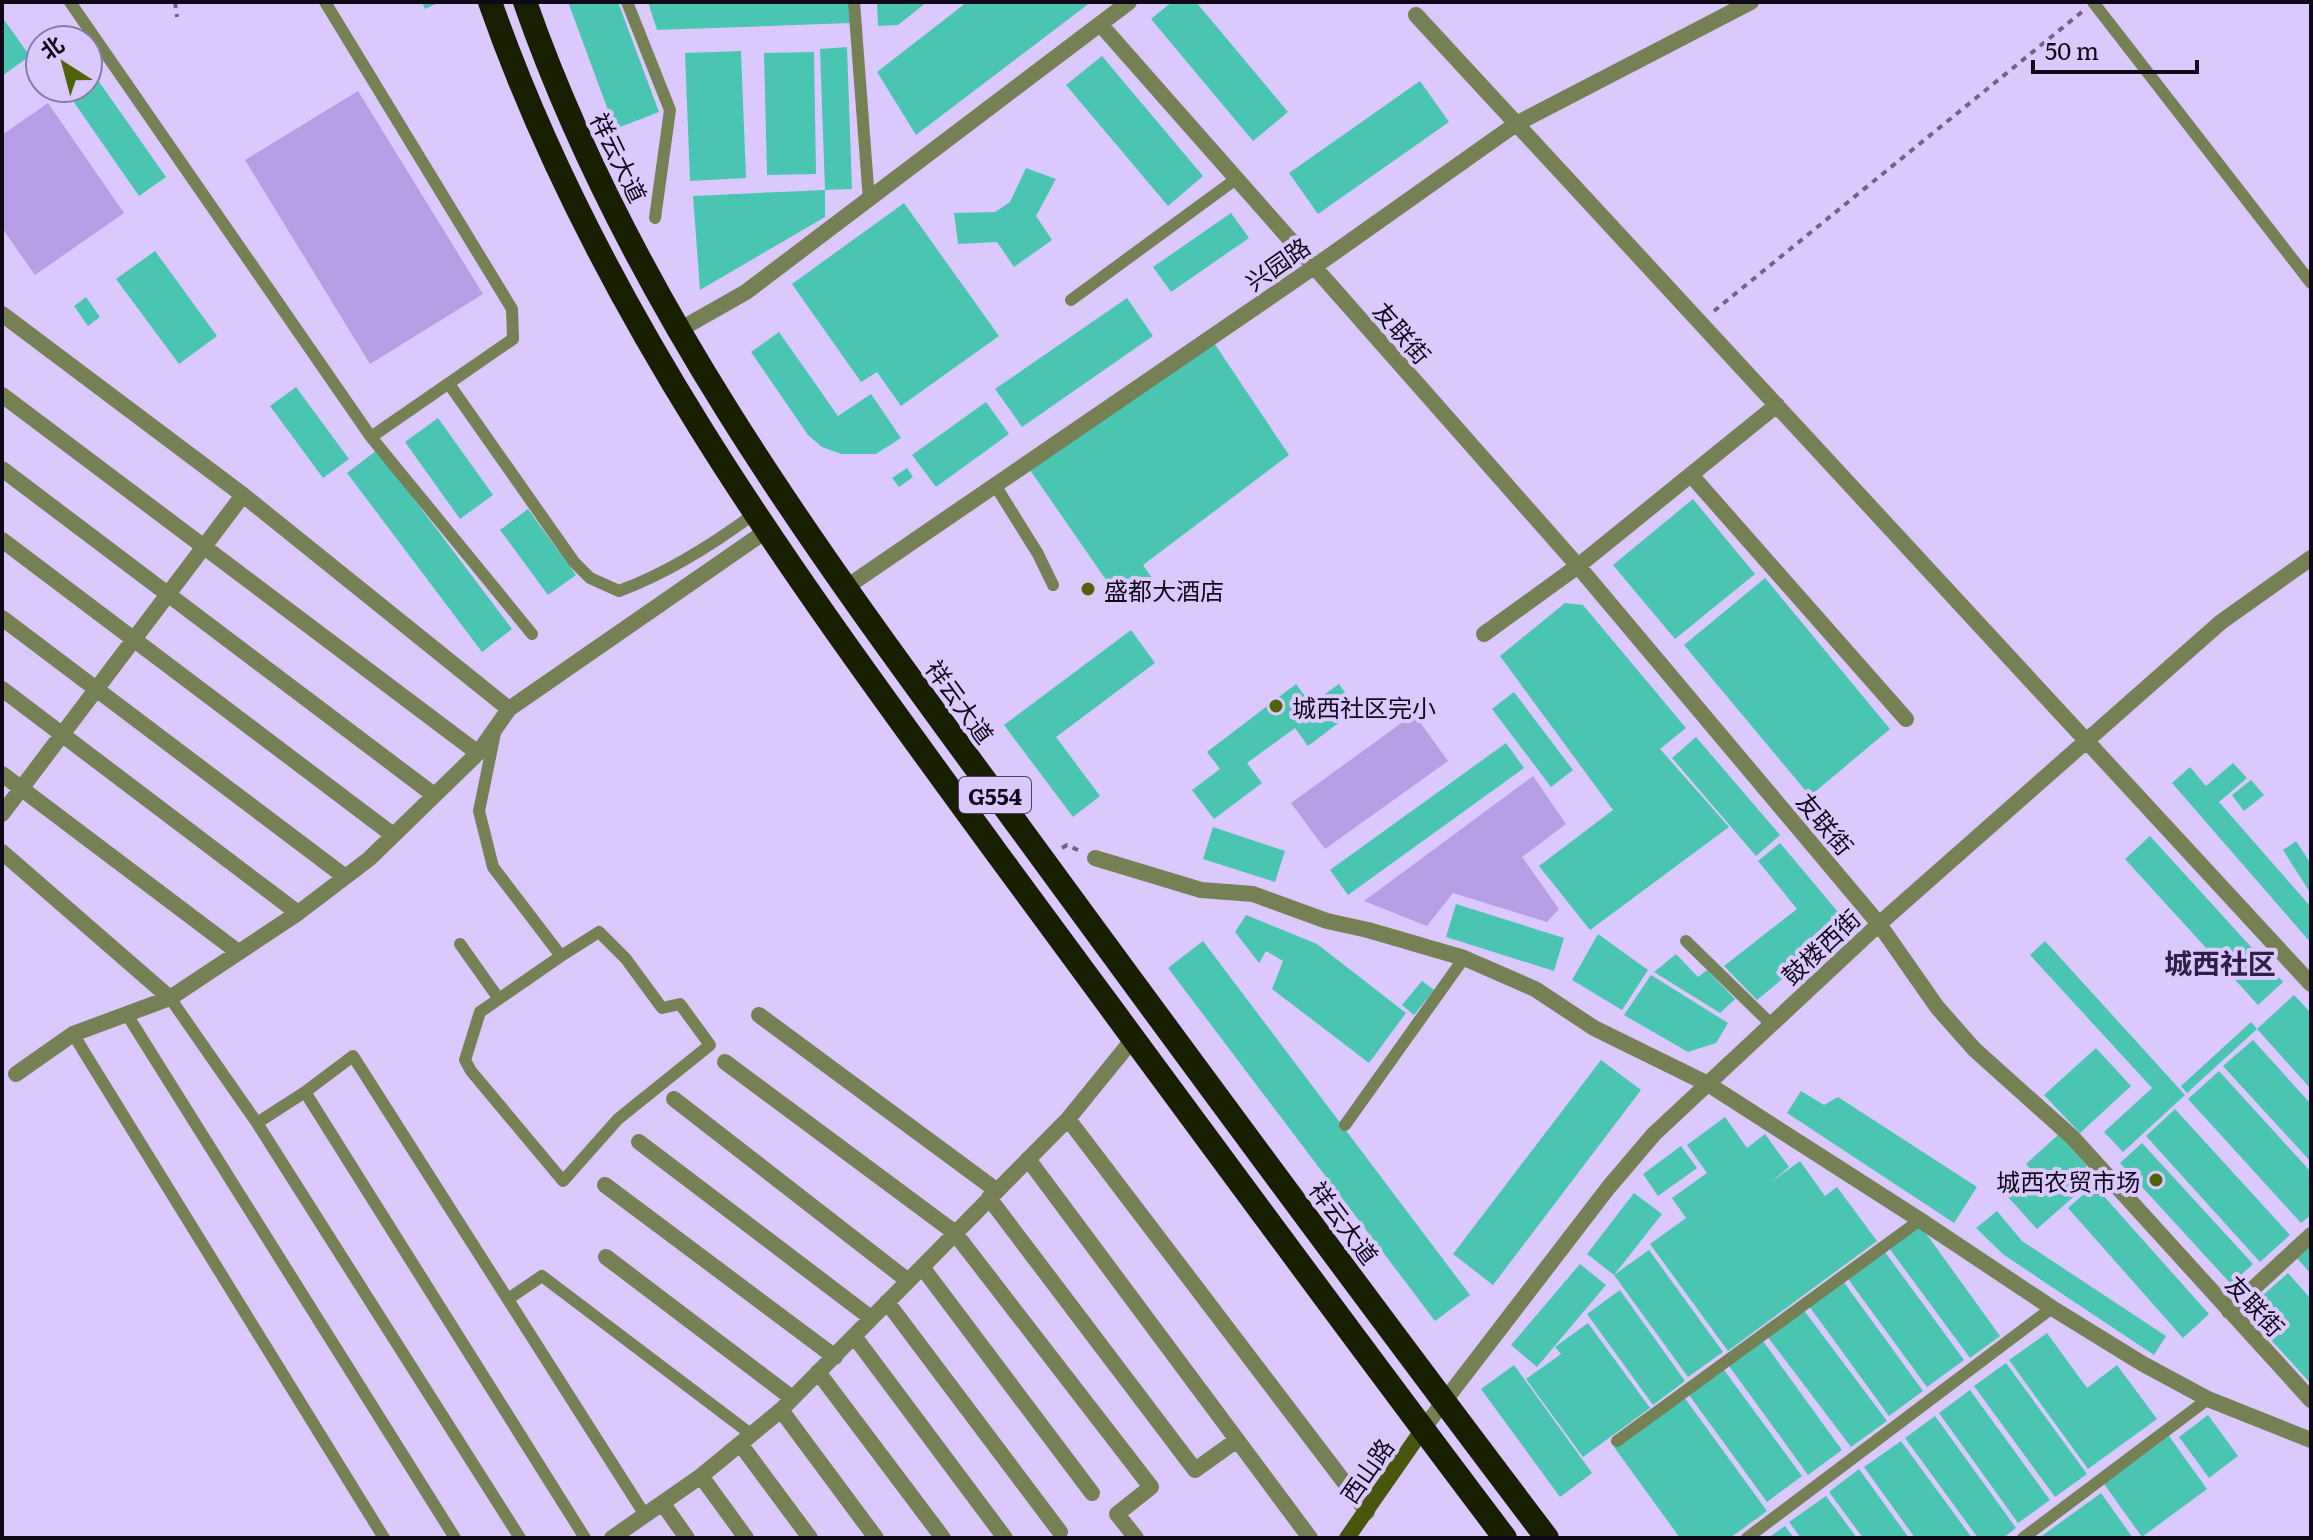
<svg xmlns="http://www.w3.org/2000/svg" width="2313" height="1540" viewBox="0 0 2313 1540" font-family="Literata,'Noto Sans SC',serif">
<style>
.green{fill:#b79ee4}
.building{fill:#4ac5b1}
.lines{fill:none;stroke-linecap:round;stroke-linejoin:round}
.path{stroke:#706486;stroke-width:4;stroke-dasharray:6 6;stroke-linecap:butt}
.lane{stroke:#758055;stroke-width:12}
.street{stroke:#758055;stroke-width:16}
.secondary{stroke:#49570d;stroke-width:16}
.highway{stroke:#181f00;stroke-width:24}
.poi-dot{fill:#516105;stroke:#dbc9fe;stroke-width:3}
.labels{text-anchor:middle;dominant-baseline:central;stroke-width:8;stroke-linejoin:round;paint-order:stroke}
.shield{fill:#dbc9fe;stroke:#4c425e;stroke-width:2}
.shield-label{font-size:22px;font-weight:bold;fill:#0f0819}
.street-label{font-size:24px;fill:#0f0819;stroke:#dbc9fe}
.poi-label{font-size:24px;fill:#0f0819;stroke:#dbc9fe;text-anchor:start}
.quarter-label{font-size:28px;font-weight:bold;fill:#301f48;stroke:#dbc9fe}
</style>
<rect width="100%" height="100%" fill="#dbc9fe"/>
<path class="green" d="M358,91L483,294L370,364L245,160Z
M48,103L124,213L35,275L2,228V135Z
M1414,714L1448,761L1325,849L1291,803Z
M1533,776L1566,824L1522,857L1559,909L1547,922L1453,893L1427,926L1364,901Z"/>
<path class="building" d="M422,2H440L425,9Z
M568,2H618L659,112L615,129Z
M648,2H850L851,23L657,30Z
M877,2H927L898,25L878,26Z
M967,2H1091L916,135L877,72Z
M1172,2H1196L1288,112L1253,141L1151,19Z
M2,17L30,56L2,76Z
M847,47L852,189L825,190L820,49Z
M741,51L746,178L690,181L685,53Z
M814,52L816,174L767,175L764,53Z
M1102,56L1203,176L1168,206L1066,85Z
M88,66L166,177L139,196L64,88H88Z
M1420,81L1449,122L1318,214L1289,173Z
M1026,168L1056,179L1036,216L1052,240L1014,267L997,242L958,244L954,213L995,212L1010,202Z
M825,190V217L700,290L693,196Z
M904,203L999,336L901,406L877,372L861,382L792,284Z
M1231,213L1249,238L1171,292L1153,267Z
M155,251L217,336L179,364L116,279Z
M86,297L100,317L88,326L74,306Z
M1127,298L1153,336L1022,427L995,389Z
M779,332L838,416L871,394L901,438L876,454H841L822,447L808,435L751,352Z
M1214,343L1289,455L1143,565L1154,581L1122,603L1030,470Z
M296,387L349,459L323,478L270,406Z
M986,402L1009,434L936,487L912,455Z
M438,418L493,495L460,519L405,442Z
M377,450L512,629L482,652L347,473Z
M907,468L913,477L899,487L892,478Z
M1693,499L1755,574L1675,639L1613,565Z
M528,509L576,575L548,595L500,530Z
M1765,578L1890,729L1810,796L1684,645Z
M1565,603L1583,605L1686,728L1660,749L1729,827L1590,930L1539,866L1613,810L1500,656Z
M1131,630L1155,663L1056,737L1100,796L1073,817L1004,725Z
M1296,684L1311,704L1339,684L1357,709L1308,746L1295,728L1247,763L1262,783L1214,819L1192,790L1220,769L1207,752Z
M1514,692L1573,770L1551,787L1492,709Z
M1696,737L1780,835L1756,856L1672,758Z
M1506,743L1524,768L1348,895L1330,870Z
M2233,763L2247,778L2219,802L2311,907V943L2172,783L2190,767L2206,786Z
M2251,780L2264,795L2244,811L2232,795Z
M1213,827L1285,851L1275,882L1203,859Z
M2150,836L2283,982L2258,1005L2125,859Z
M2296,841L2311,864V894L2283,850Z
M1780,843L1838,912L1839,932L1757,1000L1724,966L1797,909L1758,861Z
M1456,904L1564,938L1554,971L1446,937Z
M1246,915L1317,944L1406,1013L1369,1063L1272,989L1283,961L1266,951L1259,963L1235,932Z
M1598,934L1648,970L1622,1010L1572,980Z
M1203,941L1470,1295L1435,1321L1168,968Z
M2045,941L2185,1095L2123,1152L2104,1132L2152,1088L2030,955Z
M1676,954L1698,977L1707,970L1735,999L1720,1013L1654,972Z
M1651,975L1728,1023L1716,1043L1688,1052L1624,1015Z
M1422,981L1434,990L1414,1015L1402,1005Z
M2294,995L2311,1013V1089L2257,1029Z
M2251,1022L2257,1029L2187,1093L2181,1086Z
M2253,1040L2311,1104V1162L2223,1066Z
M2096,1048L2131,1086L2080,1133L2044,1095Z
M1601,1060L1641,1090L1493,1285L1453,1254Z
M2219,1071L2311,1172V1215L2301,1223L2188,1099Z
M1801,1091L1824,1105L1838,1097L1977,1187L1954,1223L1787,1113Z
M2175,1109L2290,1235L2260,1262L2146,1136Z
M1725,1117L1747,1148L1765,1134L1789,1167L1771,1182L1800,1161L1825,1196L1837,1187L1877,1241L1728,1351L1650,1244L1686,1218L1672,1198L1707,1173L1687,1145Z
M2059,1134L2087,1166L2079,1173L2088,1184L2037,1229L2008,1197L2034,1173L2026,1164Z
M2142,1143L2253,1264L2231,1284L2120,1163Z
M1681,1146L1697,1168L1658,1196L1643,1174Z
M2094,1185L2209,1314L2183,1338L2068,1208Z
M1634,1193L1662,1214L1614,1275L1587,1254Z
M1997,1211L2022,1241L2166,1336L2154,1355L2004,1255L1976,1228Z
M1920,1225L2000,1336L1970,1358L1889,1248Z
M2311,1245V1274L2297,1258Z
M1649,1250L1723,1352L1688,1377L1614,1275Z
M1885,1252L1964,1360L1927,1387L1848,1279Z
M1580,1264L1606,1285L1537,1367L1511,1345Z
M2288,1273L2311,1299V1384L2245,1311Z
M1843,1281L1923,1391L1889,1416L1809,1306Z
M1620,1290L1685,1381L1653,1405L1587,1314Z
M1803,1309L1887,1421L1851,1447L1767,1336Z
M1588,1323L1650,1408L1583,1457L1526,1379L1561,1354L1555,1347Z
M2047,1333L2087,1388L2117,1365L2157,1419L2088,1469L2009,1360Z
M1763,1341L1842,1450L1808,1475L1729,1366Z
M2006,1363L2087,1474L2055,1497L1974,1386Z
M1514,1365L1592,1473L1560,1497L1481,1389Z
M1724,1370L1802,1476L1767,1502L1689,1395Z
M1970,1390L2050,1500L2018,1523L1939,1413Z
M1684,1397L1767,1511L1730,1538H1680L1614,1447Z
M2208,1415L2238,1456L2209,1478L2179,1437Z
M1935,1416L2016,1528L2003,1538H1978L1905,1438Z
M2169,1436L2207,1489L2142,1537L2104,1484Z
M1901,1441L1972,1538H1915L1864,1467Z
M1859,1469L1909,1538H1863L1829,1492Z
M2101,1493L2133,1538H2039Z
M1826,1496L1857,1538H1801L1789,1522Z
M1785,1526L1794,1538H1768Z"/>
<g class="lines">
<path class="path" d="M175,2L177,17
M1714,311L2083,11
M1062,848L1067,845L1080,851"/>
<path class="lane" d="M70,2L371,437L532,634
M325,2L512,309L513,339L371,437
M627,2L670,110L655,218
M854,2L869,201
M2093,2L2311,283
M1071,300L1236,179
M449,384L574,562L590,578L619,591C668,573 712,545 754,514
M995,485L1038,554L1053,585
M495,733L479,811L493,867L561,956L480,1012L465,1060L471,1071L563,1181L618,1119L710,1045L680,1004L662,1008L626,959L599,932L561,956
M1686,941L1772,1025
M460,944L499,999
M170,998L257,1123L520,1538
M126,1013L455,1538
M73,1034L384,1538
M305,1092L585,1538
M257,1123L305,1092L353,1056L645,1515
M1345,1125L1464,958
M508,1299L542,1276L752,1435
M1617,1441L1920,1220
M1747,1538L2052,1308
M2023,1538L2208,1399"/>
<path class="street" d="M1416,15L2311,984
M1100,24L1578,566L1879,924L1937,1007L1974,1049L2072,1137L2311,1400
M2,314L243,495L509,709
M679,330L746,292L1129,2
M2,395L478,753
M2,469L434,795
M1691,475L1906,719
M2,540L393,835
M845,588L1314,267L1516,124L1751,2
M2,618L344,876
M1484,634L1578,566L1777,405
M2,689L298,913
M2,774L238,952
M2,814L243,495
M2,852L170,998
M1095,858L1201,890L1253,894L1327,921L1368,930L1464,958L1535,989L1594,1028L1708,1084L1920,1220L2052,1308L2143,1364L2208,1399L2311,1440
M759,1015L996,1190
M725,1062L954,1232L1151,1487L1117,1514L1136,1538
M16,1074L73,1034L170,998L298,913L369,859L478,753L509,709L766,531
M674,1099L907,1280
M1068,1119L1367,1512
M639,1142L871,1318
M1028,1159L1310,1538
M605,1185L835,1357
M989,1198L1195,1470L1237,1440
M606,1257L792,1398
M922,1267L1092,1493
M887,1302L1060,1532
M2229,1311L2311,1235
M854,1336L1005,1538
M818,1372L943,1538
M781,1410L876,1538
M1423,1429L1608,1188L1654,1134L1879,924L2221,622L2311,558
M741,1445L810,1538
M701,1476L746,1538
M663,1504L687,1538
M612,1538L701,1476L781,1410L1068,1119L1133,1039"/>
<path class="secondary" d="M1347,1538L1423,1429"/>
<path class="highway" d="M490,2C600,317 801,585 996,852C1165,1081 1333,1311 1505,1538
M525,2C632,308 830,569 1020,828C1194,1066 1369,1303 1547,1538"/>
</g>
<g class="poi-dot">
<circle cx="1088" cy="589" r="8"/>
<circle cx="1276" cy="706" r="8"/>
<circle cx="2156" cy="1180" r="8"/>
</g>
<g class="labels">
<rect class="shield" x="959" y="777" width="72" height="36" rx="6"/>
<g class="shield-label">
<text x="995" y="795">G554</text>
</g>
<g class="street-label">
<text transform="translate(620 157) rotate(64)">祥云大道</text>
<text transform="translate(1277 263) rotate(-35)">兴园路</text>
<text transform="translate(1403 332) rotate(49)">友联街</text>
<text transform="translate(961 701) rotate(54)">祥云大道</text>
<text transform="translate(1826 823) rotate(50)">友联街</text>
<text transform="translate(1820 946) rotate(-43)">鼓楼西街</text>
<text transform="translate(1345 1222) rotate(53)">祥云大道</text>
<text transform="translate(2256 1305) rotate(47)">友联街</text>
<text transform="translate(1366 1470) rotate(-55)">西山路</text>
</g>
<g class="poi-label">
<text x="1104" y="589">盛都大酒店</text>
<text x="1292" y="706">城西社区完小</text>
<text x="2140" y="1180" text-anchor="end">城西农贸市场</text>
</g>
<g class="quarter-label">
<text x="2220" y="962">城西社区</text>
</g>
</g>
<rect width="2313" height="1540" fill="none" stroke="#0f0819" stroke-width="8"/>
<g transform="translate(64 64) rotate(324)"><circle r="38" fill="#dbc9fe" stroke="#897ca2" stroke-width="2"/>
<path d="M0-6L14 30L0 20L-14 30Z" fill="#516105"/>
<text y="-12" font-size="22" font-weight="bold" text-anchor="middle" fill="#0f0819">北</text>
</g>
<path d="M2033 60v12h164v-12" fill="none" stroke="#0f0819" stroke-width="4"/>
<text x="2045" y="60" font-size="24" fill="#0f0819" stroke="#dbc9fe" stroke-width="6" paint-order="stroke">50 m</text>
</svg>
